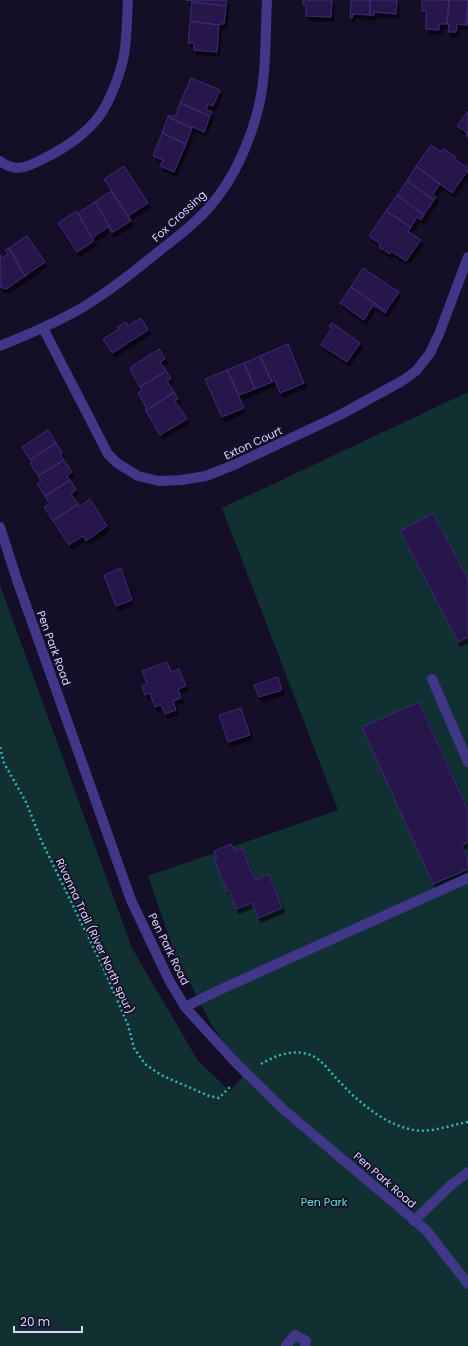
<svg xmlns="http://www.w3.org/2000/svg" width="468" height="1346" viewBox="0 0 468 1346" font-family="Poppins,sans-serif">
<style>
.green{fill:#113032}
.building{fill:#261949;stroke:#3e2a76;filter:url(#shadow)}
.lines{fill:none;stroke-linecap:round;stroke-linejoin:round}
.path{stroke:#29bdbe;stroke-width:2.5;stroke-dasharray:2 3;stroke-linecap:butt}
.minor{stroke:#403789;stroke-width:10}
.labels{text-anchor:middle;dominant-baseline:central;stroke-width:3.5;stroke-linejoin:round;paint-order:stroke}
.street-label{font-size:11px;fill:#dcd4ff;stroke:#140e27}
.park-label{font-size:11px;fill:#5ae6cc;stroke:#140e27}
</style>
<defs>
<filter id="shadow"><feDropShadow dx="2.5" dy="4.5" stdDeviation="0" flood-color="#0009"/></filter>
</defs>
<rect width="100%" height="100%" fill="#140e27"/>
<path class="green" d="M468,392V1346H0V585L132,948L198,1061L230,1091L246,1073L211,1024L174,951L148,876L338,810L222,508Z"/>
<path class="building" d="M186,0H218L227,1L226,6L192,2V1Z
M303,0H332L331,17L306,16V5H303Z
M351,0H370V15L353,14L352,18H350Z
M370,0H397L396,14L374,12V15H370Z
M422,0H449L447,24H439V30L426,29V11H422Z
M449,0H468L466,25L457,24L456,32H448L449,24H447Z
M468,0V25H466Z
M192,2L226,6L224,24H220L219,25L190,21Z
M190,21L219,25L217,52L194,50V43H188Z
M191,78L220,90L213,106L208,104L206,109L212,112L210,116L180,103Z
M180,103L210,116L204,132L193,127L192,128L168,117L169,115L175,117Z
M468,111V137L466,136L467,133L457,126Z
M168,117L192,128L186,144L162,133Z
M162,133L186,144L174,172L160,166L163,160L153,156Z
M431,145L441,152L443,149L456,157L454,159L468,168V170L452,193L416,166Z
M124,166L148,203L128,216L131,221L104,179Z
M416,166L440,184L433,194L436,197L434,200L407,181Z
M407,181L434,200L424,215L397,195Z
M111,191L131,221L113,232L95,202Z
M397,195L424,215L421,220L417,217L411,227L386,211Z
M95,202L113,232L112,233L108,227L92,238L78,213Z
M76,211L94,241L77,252L58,223Z
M386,211L411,227L408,231L421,240L406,261L391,251L390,254L379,247L380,244L369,236Z
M27,236L45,262L25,276L9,248Z
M9,248L25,276L6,289L0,287V254L1,255L0,259L8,254L5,250Z
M363,268L399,292L386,311L351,287Z
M351,287L386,311L385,313L373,305L364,320L340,303Z
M141,318L148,330L112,353L103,339L119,329L117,327L126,322L128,326Z
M332,323L360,343L347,362L321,345L332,328L329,326Z
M288,344L304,383L280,393L275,380L272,382L260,356Z
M159,349L165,359L160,362L166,371L140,387L130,370L132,369L131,367Z
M260,356L272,382L255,389L244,363Z
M244,363L255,389L239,395L227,370Z
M227,370L244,408L222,417L205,379Z
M166,371L171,379L167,381L174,392L146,411L145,409H147L138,393L142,390L140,387Z
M174,392L178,399L175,401L187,419L160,435L146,411Z
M48,430L56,443L30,460L22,447Z
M56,443L62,453L60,454L64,460L38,476L30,463L32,462L30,460Z
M64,460L72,472L67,476L70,480L45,496L37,484L41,481L38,476Z
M70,480L76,490L71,494L78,504L53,521L44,507L50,504L45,496Z
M90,499L107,526L86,541L83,536L69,545L53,521L78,504L79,507Z
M433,513L468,579V637L458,642L400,531Z
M121,568L132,600L116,606L104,575Z
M167,662L171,672L179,669L186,686L178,689L181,698L173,701L176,710L165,714L161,705L155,707L150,693L145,695L142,686L147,684L142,671Z
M278,677L282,690L259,697L254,685Z
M419,702L468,810V842L462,845L468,859V869L433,884L362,727Z
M241,708L250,735L228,742L219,715Z
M231,844L235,851L242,848L255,880L269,874L282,908L258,918L252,903L236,909L229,890L227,891L214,859L217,858L214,851Z"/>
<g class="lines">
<path class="path" d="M0,747L4,763L26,802L41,840L102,965L128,1025L134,1048L145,1064L161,1075L209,1096L219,1098L230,1087
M261,1064C276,1055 295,1048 313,1056C322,1060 330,1072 337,1079C356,1100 384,1125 414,1130C432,1133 450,1125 468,1122"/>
<path class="minor" d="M0,161C17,174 29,166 45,158C65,148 87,133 100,115C110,101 121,72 124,55C127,37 127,18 128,0
M43,328L108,454L117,463L138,476L159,481L181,480L206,476L236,464L340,415L402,381L416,371L430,353L439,334L468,257
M0,346C29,334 58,322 85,306C111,290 135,271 158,252C177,237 197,222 212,204C233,179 247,148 256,117C267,80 265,39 267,0
M0,527L17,580L131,900L169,980L185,1007L236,1063L283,1109L426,1230L468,1284
M432,679L468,762
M185,1007L217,991L468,878
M414,1221L450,1186L468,1172
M286,1346L295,1335L306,1341L305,1346"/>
</g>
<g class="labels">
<g class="street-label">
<text transform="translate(179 216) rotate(-43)">Fox Crossing</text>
<text transform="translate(253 443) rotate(-25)">Exton Court</text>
<text transform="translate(54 648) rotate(70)">Pen Park Road</text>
<text transform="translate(95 936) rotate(65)">Rivanna Trail (River North spur)</text>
<text transform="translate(169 949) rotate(64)">Pen Park Road</text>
<text transform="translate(385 1180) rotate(41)">Pen Park Road</text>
</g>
<g class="park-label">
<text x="324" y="1202">Pen Park</text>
</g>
</g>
<path d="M14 1326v6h68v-6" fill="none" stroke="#dcd4ff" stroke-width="2"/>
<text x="20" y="1326" font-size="12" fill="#dcd4ff" stroke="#140e27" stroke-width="3" paint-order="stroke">20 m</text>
</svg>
